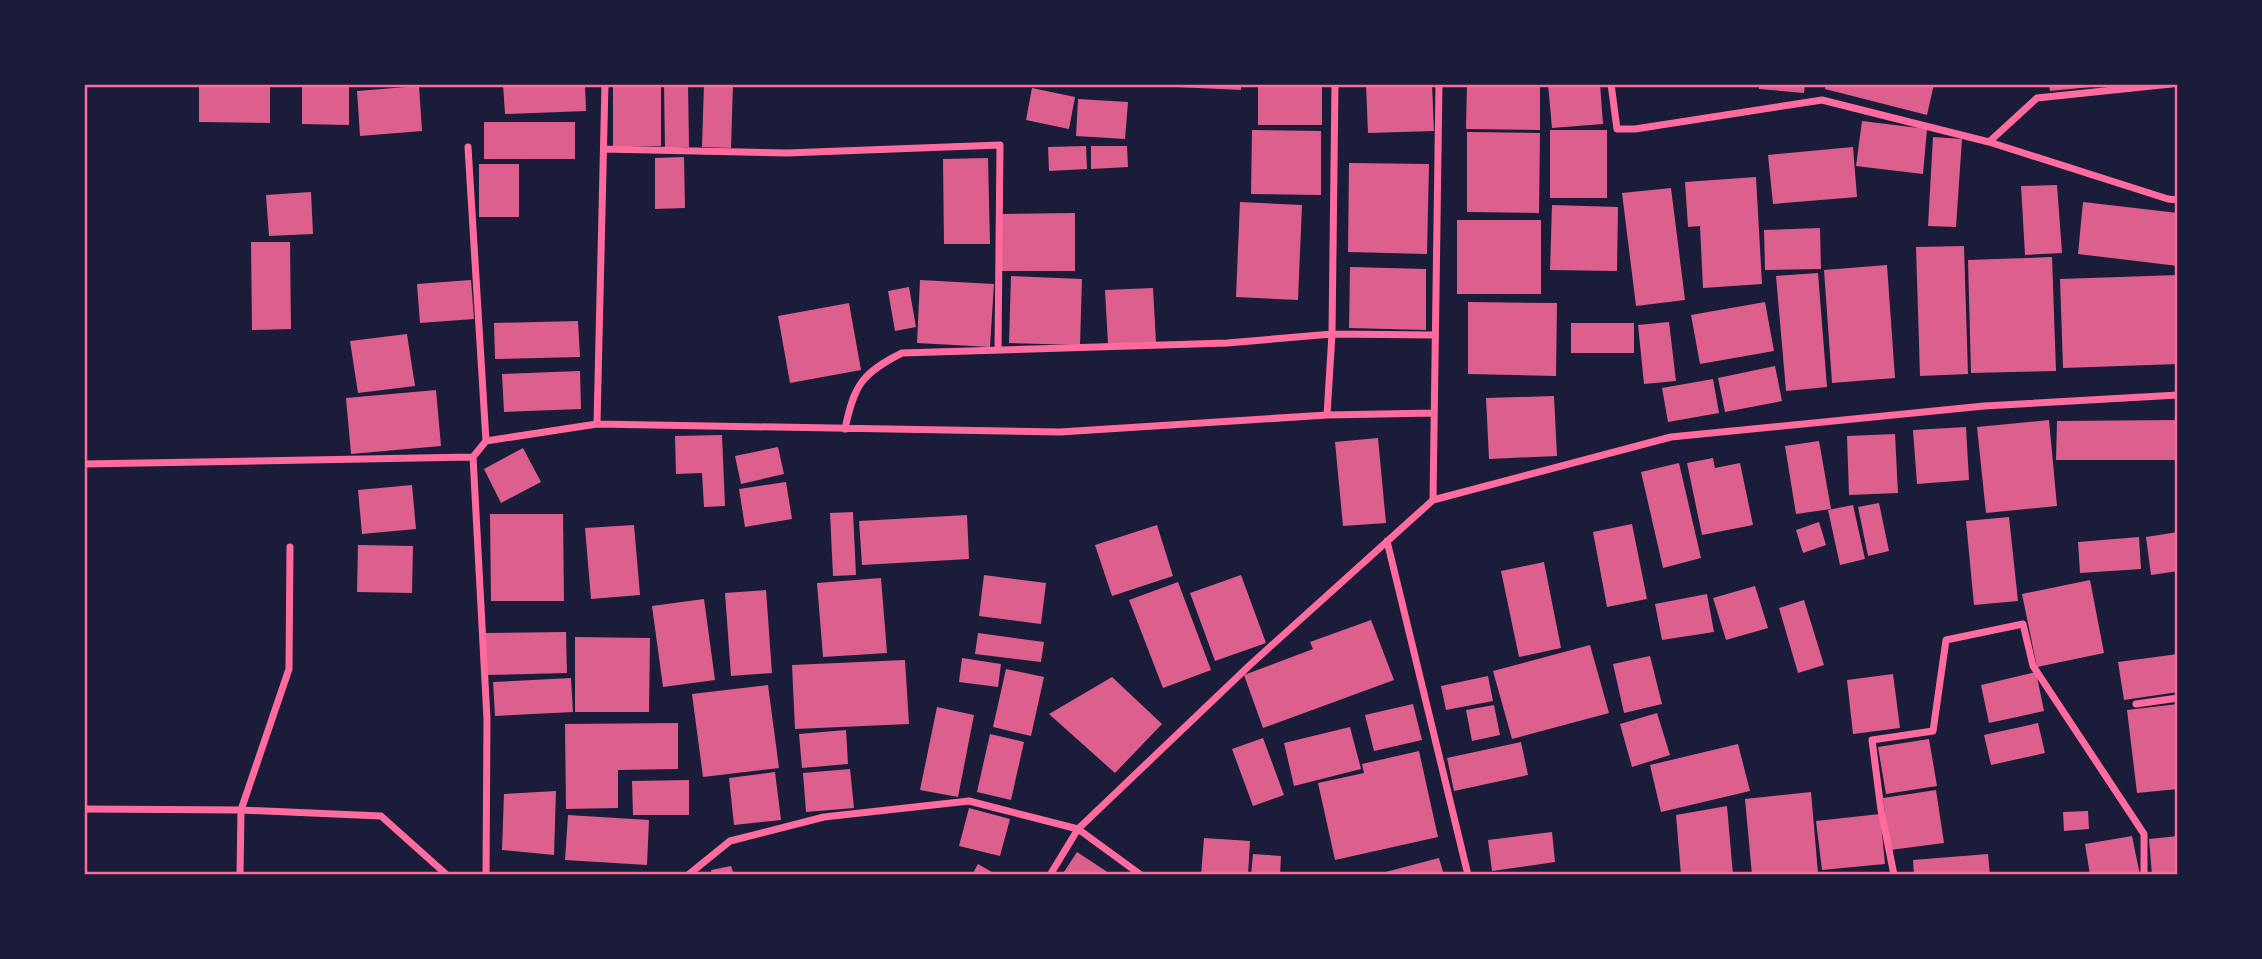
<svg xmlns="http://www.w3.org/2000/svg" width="2262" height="959" viewBox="0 0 2262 959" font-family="Roboto,sans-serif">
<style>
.building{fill:#dd5f8e}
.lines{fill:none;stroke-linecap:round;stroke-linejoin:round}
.minor{stroke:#ff6b9d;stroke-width:7}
.neatline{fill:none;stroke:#ff6b9d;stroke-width:2.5}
</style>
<rect width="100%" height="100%" fill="#1b1b3a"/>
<path class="building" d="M199,84H270V123L199,122Z
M302,84H349V125L302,124Z
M503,84H585L586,111L505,114Z
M613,84H661V146H613Z
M664,84H688L689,147L665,148Z
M704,84H733L731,148L702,147Z
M1176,84H1241V90L1176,87Z
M1258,84H1322V125H1258Z
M1366,84H1432L1434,131L1368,133Z
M1467,84H1540V130L1466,129Z
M1548,84H1600L1603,124L1552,128Z
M1759,84H1805L1804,93L1759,89Z
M1826,84H1934L1927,115L1825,89Z
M2049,84H2101V86L2050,91Z
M419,86L422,131L360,136L357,91Z
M1032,88L1075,97L1069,129L1026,120Z
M1078,99L1128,102L1125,139L1076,136Z
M1862,121L1927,129L1923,174L1856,166Z
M484,122H575V159H484Z
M1252,130L1321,131V195L1251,194Z
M1550,130H1607V198H1550Z
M1467,132L1540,133L1539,213L1467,212Z
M1933,137L1962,139L1956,227L1928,226Z
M1086,146L1087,169L1049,171L1048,147Z
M1091,146H1127L1128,167L1091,169Z
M1853,147L1857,197L1773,204L1768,155Z
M684,157L685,208L655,209V158Z
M988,158L990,244H944L943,159Z
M1349,163L1429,164L1427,254L1348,252Z
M479,164H519V217H479Z
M1756,177L1762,284L1703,288L1700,226L1688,227L1685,182Z
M2057,185L2062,253L2025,255L2021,186Z
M1671,188L1685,300L1636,306L1622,193Z
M311,192L313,234L269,236L266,195Z
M1240,202L1302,205L1298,300L1236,297Z
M2083,202L2178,213V266L2078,254Z
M1552,205L1618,207L1617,271L1550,270Z
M1075,213V271H1000L1001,214Z
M1457,220H1541V294H1457Z
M1820,228L1821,269L1765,270L1764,230Z
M251,242H290L291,329L252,330Z
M1964,246L1968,374L1920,376L1916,247Z
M2052,257L2056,371L1971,373L1968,260Z
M1887,265L1895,378L1832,383L1824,270Z
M1350,267L1426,269V330L1349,328Z
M1818,273L1827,387L1786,391L1776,276Z
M2178,275V364L2063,368L2060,279Z
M1011,276L1082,279L1080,345L1009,343Z
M471,280L474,319L420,323L417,284Z
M920,280L994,284L990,347L917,343Z
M909,287L916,327L895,331L888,291Z
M1153,288L1156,342L1108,344L1105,290Z
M1468,302L1557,303L1556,376L1468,374Z
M1765,302L1774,351L1700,364L1691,315Z
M849,303L861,370L790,383L778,316Z
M578,321L580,357L495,359L494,323Z
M1669,322L1676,381L1644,384L1638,325Z
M1571,323H1634V353H1571Z
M407,334L415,386L358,393L350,341Z
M1775,366L1782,401L1725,412L1718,378Z
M580,371L581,409L504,412L502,374Z
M1713,379L1719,413L1668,422L1662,388Z
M436,390L441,446L351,454L346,398Z
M1554,396L1557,456L1489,459L1486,398Z
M2049,420L2057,506L1986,513L1977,427Z
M2178,420V460H2056L2057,421Z
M1966,427L1969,480L1917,484L1913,430Z
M1895,434L1898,493L1849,495L1847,436Z
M722,435L725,506L704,507L702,473L676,474L675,436Z
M1378,438L1386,523L1343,526L1335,442Z
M1819,441L1831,509L1796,514L1785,446Z
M778,447L784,474L741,484L735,456Z
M523,448L541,482L501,503L484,469Z
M1713,458L1715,468L1740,463L1753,525L1702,535L1687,463Z
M1679,463L1701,558L1663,568L1641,472Z
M786,482L792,519L745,527L739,489Z
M412,485L416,529L362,534L358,490Z
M1879,503L1889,551L1868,556L1858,507Z
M1853,505L1865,559L1840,565L1828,510Z
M853,512L856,575L833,576L830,513Z
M490,514H563L564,601H491Z
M967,515L969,559L862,565L859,521Z
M2009,517L2018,601L1974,605L1966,521Z
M1819,522L1826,545L1803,553L1796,530Z
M1632,524L1647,599L1607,607L1593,532Z
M634,525L640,595L591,599L585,528Z
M1157,525L1173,576L1112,596L1095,545Z
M2178,532V571L2151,575L2146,537Z
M2139,537L2141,569L2080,573L2078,542Z
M358,545L413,546L412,593L357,592Z
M1544,562L1561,648L1519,657L1501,571Z
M984,575L1046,583L1041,624L979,616Z
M1241,575L1266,643L1215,661L1190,593Z
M881,578L887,653L823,657L817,583Z
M2090,580L2104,653L2037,667L2022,594Z
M1178,582L1211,670L1163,688L1129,600Z
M1755,586L1768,628L1726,640L1713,598Z
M766,590L772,673L731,676L725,593Z
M1707,594L1714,632L1662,640L1655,604Z
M704,599L715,680L663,687L652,606Z
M1804,600L1824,665L1798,673L1779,608Z
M1371,620L1394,680L1263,728L1244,675L1313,649L1310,642Z
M566,632L567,673L486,675L485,633Z
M978,633L1044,642L1041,662L975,654Z
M575,637L650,638L649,712H575Z
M1590,645L1609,713L1512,739L1493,671Z
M2178,654V692L2124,700L2118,662Z
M1650,656L1662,704L1624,713L1613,664Z
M962,658L1001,664L998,687L959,682Z
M905,660L909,724L795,729L792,665Z
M1006,669L1044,677L1031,736L993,727Z
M2036,672L2044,711L1989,723L1981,685Z
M1893,674L1900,728L1853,734L1847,680Z
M1488,676L1493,701L1446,710L1441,686Z
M1112,677L1162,724L1115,773L1049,714Z
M571,678L573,712L495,716L493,682Z
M768,685L779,768L703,777L692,694Z
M1413,704L1422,740L1374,751L1365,715Z
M2178,704V789L2137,793L2127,710Z
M1494,705L1500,735L1472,741L1466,710Z
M937,707L974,715L958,797L920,790Z
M1657,713L1670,755L1632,767L1620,724Z
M678,723V769L618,770V808L566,809L565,724Z
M2038,723L2045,753L1991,765L1984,735Z
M1350,727L1361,769L1294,786L1284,743Z
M846,730L848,764L802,768L799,734Z
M990,734L1024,742L1011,800L977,792Z
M1263,738L1284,795L1253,806L1232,749Z
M1929,739L1937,786L1886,794L1878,747Z
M1521,742L1528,775L1454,791L1447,758Z
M1738,744L1750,791L1661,812L1650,765Z
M1419,751L1438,837L1335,860L1318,783L1364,773L1362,764Z
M850,769L854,808L806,812L803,773Z
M775,772L781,820L734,825L729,778Z
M689,780V815H633L632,781Z
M1936,790L1944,843L1890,850L1883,798Z
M556,791L554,855L502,850L504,794Z
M1811,792L1818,873L1752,875L1745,799Z
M1727,806L1733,875H1681L1676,815Z
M969,808L1010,819L1000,856L959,846Z
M2088,811L2089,829L2064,831L2063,812Z
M1880,814L1885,864L1822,870L1816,821Z
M568,815L649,820L647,865L565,860Z
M1552,832L1555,862L1492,871L1488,840Z
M2132,836L2140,875H2090L2085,844Z
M2178,836V875H2152L2149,839Z
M1204,838L1250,841L1248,875H1201Z
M1077,852L1112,875H1062Z
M1253,854L1281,856L1280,875H1251Z
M1988,854L1990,875H1914L1913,860Z
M1439,858L1444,875H1378V874Z
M978,864L997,875H972Z
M731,866L734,875H712L711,870Z"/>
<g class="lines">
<path class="minor" d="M1611,84L1617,129H1635L1822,100L1989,142L2168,199L2178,200
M1989,142L2037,98L2171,84
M468,147L486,441
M604,149L787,153L1000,145L998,350
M1327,415L1434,413
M597,424L605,84
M845,429C854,385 862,373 902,353L1227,343L1332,334L1435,335
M473,457L487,719L486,875
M84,464L473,457L486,441L597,424L1060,432L1327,415L1332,334L1335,84
M1433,500L1439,84
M1387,541L1468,875
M2136,704L2178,698
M84,809L241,810L381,816L447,875
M240,875L241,810L289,669L290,547
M688,875L730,841L824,817L969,801L1078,829L1141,875
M1050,875L1078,829L1251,664L1433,500L1671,437L1984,406L2178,395
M1894,875L1881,810L1872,740L1933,731L1946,640L2023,624L2033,666L2144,834V875"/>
</g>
<rect width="2262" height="959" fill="none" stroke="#1b1b3a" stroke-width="172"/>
<rect x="86" y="86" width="2090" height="787" class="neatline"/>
</svg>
